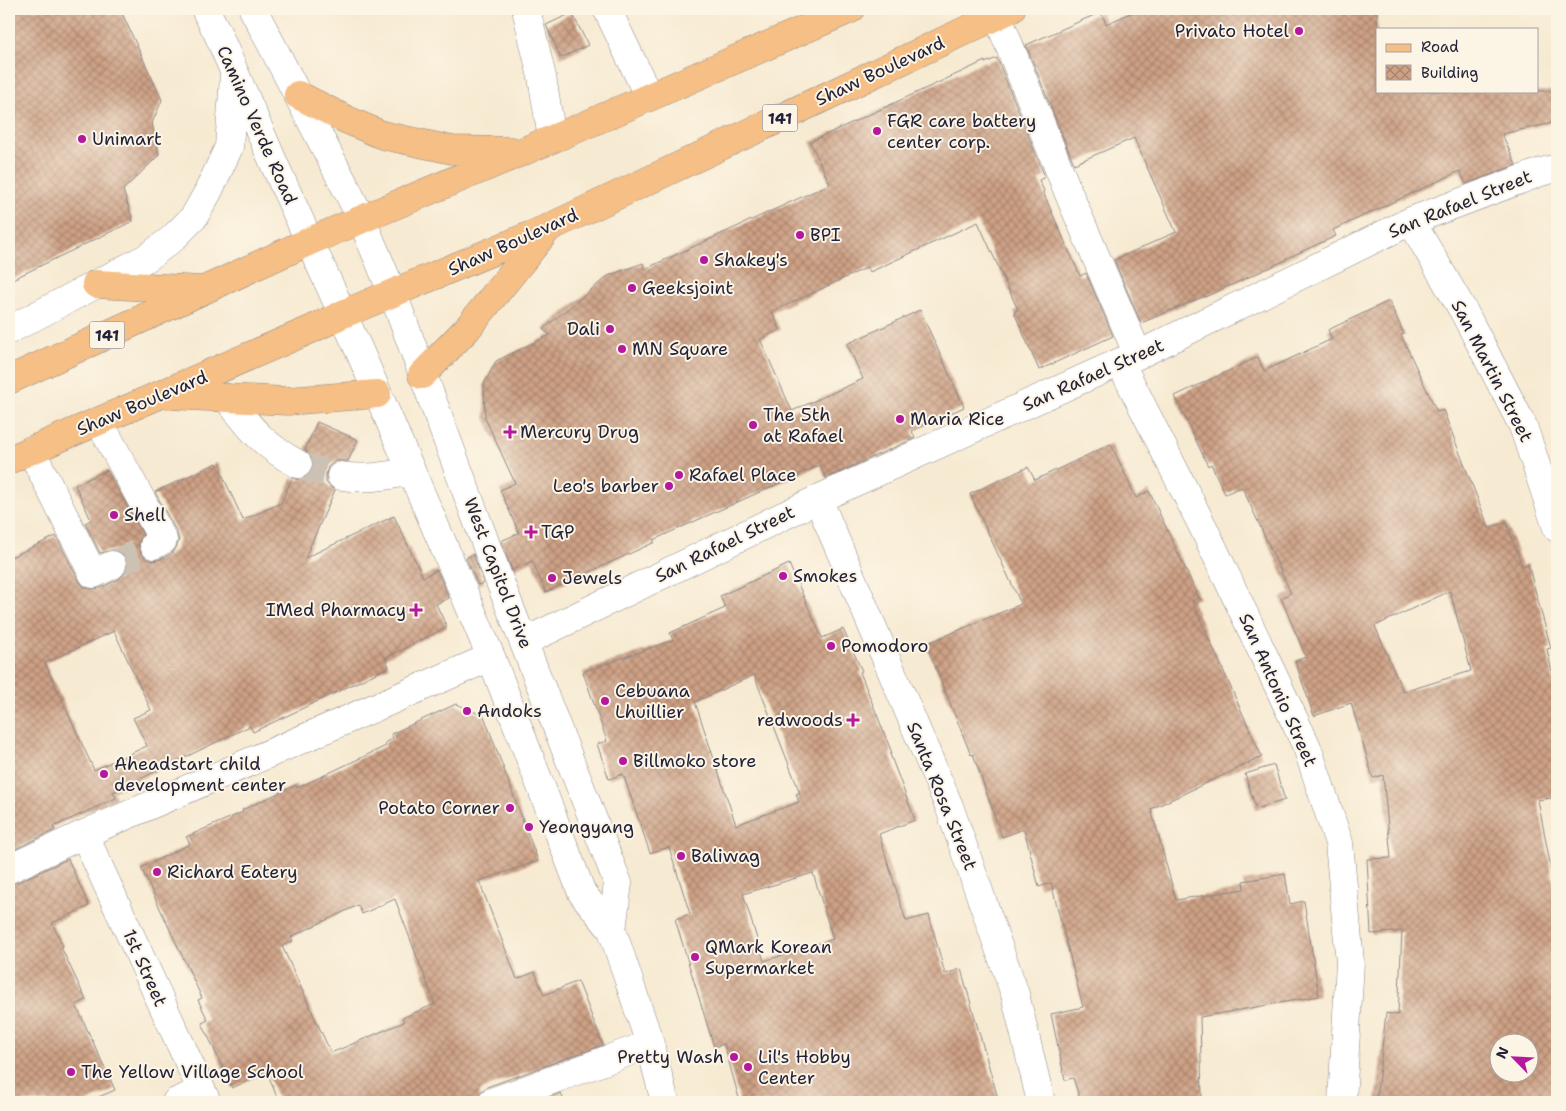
<svg xmlns="http://www.w3.org/2000/svg" width="1566" height="1111" viewBox="0 0 1566 1111" font-family="'Shantell Sans',sans-serif">
<style>
.building{fill:url(#building-cross-hatch);fill-rule:evenodd}
.lines{fill:none;stroke-linecap:round;stroke-linejoin:round}
.minor-tunnel{stroke:#ccc2b4;stroke-width:28;stroke-dasharray:28 14;stroke-linecap:butt}
.minor-casing{stroke:#8c8686;stroke-width:29}
.major-casing{stroke:#8c8686;stroke-width:29}
.minor{stroke:#fff;stroke-width:28}
.major{stroke:#f5bf86;stroke-width:28}
.poi-dot{fill:#b5179e;stroke:#fcf5e5;stroke-width:2}
.labels{text-anchor:middle;dominant-baseline:central;stroke-width:4;stroke-linejoin:round;paint-order:stroke}
.shield{fill:#fcf5e5;stroke:#63616e;stroke-width:1}
.shield-label{font-size:16px;font-weight:bold;fill:#22223b}
.poi-label{font-size:18px;fill:#22223b;stroke:#fcf5e5;text-anchor:start}
.street-label{font-size:18px;fill:#22223b;stroke:#fcf5e5}
</style>
<defs>
<pattern id="building-cross-hatch" width="8" height="8" patternUnits="userSpaceOnUse" patternTransform="scale(1.25)"><rect width="8" height="8" fill="#cea185"/><path d="M0 0l8 8M0 8l8-8" fill="none" stroke="#a7836e"/></pattern>
</defs>
<rect width="100%" height="100%" fill="#fcf5e5"/>
<filter id="ink" filterUnits="userSpaceOnUse"><feTurbulence type="fractalNoise" baseFrequency=".02" numOctaves="2"/><feDisplacementMap in="SourceGraphic" scale="10" xChannelSelector="R" yChannelSelector="G"/><feConvolveMatrix kernelMatrix="1 2 1 2 8 2 1 2 1" color-interpolation-filters="sRGB"/></filter>
<filter id="wash" filterUnits="userSpaceOnUse"><feTurbulence type="fractalNoise" baseFrequency=".0096" numOctaves="4" result="noise"/><feDisplacementMap in="SourceGraphic" scale="20" xChannelSelector="R" yChannelSelector="G"/><feGaussianBlur stdDeviation="1.12" result="paint"/><feColorMatrix in="noise" values="0 0 0 0 0 0 0 0 0 0 0 0 0 0 0 0 0 1.4 0 .05"/><feComposite in="paint" operator="in"/></filter>
<g filter="url(#wash)">
<rect width="100%" height="100%" fill="#f7ead2"/>
<g id="blocks">
<path class="building" d="M9,9H120L162,100L152,123L159,155L123,190L133,221L9,281Z
M1140,9H1377V91H1557V122L1502,134L1516,165L1466,184L1460,171L1333,230L1336,236L1285,259L1286,260L1205,297V296L1141,323L1114,260L1176,232L1134,138L1074,164L1026,45L1101,12L1106,24Z
M572,13L588,45L561,58L546,25Z
M997,58L1045,177L1039,180L1044,191L1043,192L1080,276L1086,273L1113,336L1039,370L1014,312L1018,310L978,222L870,272L868,267L772,312L780,330L760,339L792,411L863,379L847,344L920,310L964,407L912,431L915,438L826,478L820,465L653,540L655,542L546,592L532,561L512,570L501,541L519,533L500,490L515,483L485,418L484,384L496,361L550,335L543,329L608,276L643,263L645,269L830,184L810,142L985,61V63Z
M1389,301L1404,334L1401,335L1437,412L1443,410L1489,528L1506,522L1522,566L1528,564L1551,648L1547,649L1557,696V797L1538,800L1557,900V1102H1376L1386,1013L1398,1015L1402,931L1371,934L1367,859L1391,858L1383,775L1373,778L1351,703L1314,716L1295,661L1306,657L1281,598L1291,593L1242,487L1225,494L1211,464L1208,466L1175,396L1258,357L1264,371L1332,339L1328,330ZM1450,591L1471,671L1403,692L1375,626ZM1498,1044H1528V1074H1498Z
M317,422L358,440L348,461H335L328,467L326,474V482L331,488L335,490L305,558L394,516L423,577L437,570L449,598L436,604L447,627L385,658L389,667L253,732L250,726L113,792L116,798L53,827L55,830L9,852V558L56,536L79,581L84,587L91,589L100,588L119,579L125,574L127,567L126,559L121,552L114,550L100,553L85,523L91,520L75,485L107,470L143,535L138,544L141,553L146,559L153,561L161,559L171,554L176,548L179,540L177,533L155,492L217,463L243,520L281,503L292,478L299,480L305,478L312,471L314,463L312,457L305,450ZM114,631L151,710L133,718L147,746L94,770L45,663Z
M1111,444L1136,498L1149,491L1199,598L1192,601L1262,757L1151,809L1176,900L1244,889L1243,881L1285,874L1290,904L1304,901L1319,996L1200,1017L1202,1102H1081L1073,1078L1065,1080L1051,1014L1083,1007L1051,883L1039,887L1024,829L1002,837L973,754L971,755L926,644L1021,604L970,494L1028,467L1035,480Z
M473,554L484,583L478,585L466,558Z
M789,564L822,638L843,629L862,671L860,672L892,753L890,754L915,820L879,834L906,921L929,915L945,974L961,969L999,1102H740L724,1044L714,1047L675,919L690,914L669,847L650,853L623,774L609,779L597,744L607,741L583,672L673,640L670,633L725,608L720,596ZM754,675L800,793L796,794L799,802L736,825L695,702ZM813,873L833,939L764,961L743,894Z
M456,704L484,716L538,861L479,881L517,979L535,972L544,995L578,981L603,1045L487,1087L480,1092L477,1102H279L267,1072L232,1088L202,1023L208,1020L198,1000L202,998L141,868L190,844L186,837L243,812L242,810L296,785L297,788L386,746L385,743L393,739L391,734ZM395,899L435,1004L402,1018L404,1022L331,1053L282,946L293,941L291,937L358,905L362,914Z
M1274,765L1285,800L1256,809L1245,774Z
M68,859L89,906L52,923L63,946L61,947L86,1000L76,1005L115,1090L87,1102H9V884L16,883Z
M561,1093L564,1102H537Z"/>
</g>
</g>
<g filter="url(#ink)">
<use href="#blocks" fill-opacity="0" stroke="#8c8686" stroke-width="1"/>
<g class="lines">
<path class="minor-tunnel" d="M298,464L310,469L341,476
M112,565L154,545"/>
<defs>
<path id="minor" d="M205,9L217,32L276,168L359,350L464,593L491,657L582,893L612,930L650,1044L665,1102
M253,9L345,186L361,218L393,294L498,577L618,883L612,930
M526,9L542,77L552,138
M607,9L649,97
M997,15L1071,199L1138,355
M1411,221L1464,312L1523,426L1557,528
M9,330L148,257L172,239L194,217L208,192L229,147L234,77
M1120,362L1205,531L1307,747L1339,843L1350,962L1342,1102
M227,398C250,428 264,446 298,464
M99,421L163,540L154,545
M31,450L93,574L112,565
M341,476C366,480 387,476 411,471
M818,499L949,806L1015,994L1041,1102
M524,642L818,499L1120,362L1138,355L1411,221L1541,172L1557,168
M84,834L207,1102
M9,869L84,834L491,657
M176,1102L201,1091
M492,1102L650,1044"/>
<path id="major" d="M298,95L345,119L382,135L452,150L511,151
M96,284L201,290
M422,375L467,329L546,231
M9,380L310,241L581,127L851,9
M168,395L287,401L377,394
M9,460L312,329L343,314L548,228L1011,9"/>
</defs>
<use href="#minor" class="minor-casing"/>
<use href="#major" class="major-casing"/>
<use href="#minor" class="minor"/>
<use href="#major" class="major"/>
</g>
</g>
<g class="poi-dot">
<circle cx="1299" cy="31" r="5"/>
<circle cx="877" cy="131" r="5"/>
<circle cx="82" cy="139" r="5"/>
<circle cx="800" cy="235" r="5"/>
<circle cx="704" cy="260" r="5"/>
<circle cx="632" cy="288" r="5"/>
<circle cx="610" cy="329" r="5"/>
<circle cx="622" cy="349" r="5"/>
<circle cx="900" cy="419" r="5"/>
<circle cx="753" cy="425" r="5"/>
<path d="M507.5 424.5h5v5h5v5h-5v5h-5v-5h-5v-5h5z"/>
<circle cx="679" cy="475" r="5"/>
<circle cx="669" cy="486" r="5"/>
<circle cx="114" cy="515" r="5"/>
<path d="M528.5 524.5h5v5h5v5h-5v5h-5v-5h-5v-5h5z"/>
<circle cx="783" cy="576" r="5"/>
<circle cx="552" cy="578" r="5"/>
<path d="M413.5 602.5h5v5h5v5h-5v5h-5v-5h-5v-5h5z"/>
<circle cx="831" cy="646" r="5"/>
<circle cx="605" cy="701" r="5"/>
<circle cx="467" cy="711" r="5"/>
<path d="M850.5 712.5h5v5h5v5h-5v5h-5v-5h-5v-5h5z"/>
<circle cx="623" cy="761" r="5"/>
<circle cx="104" cy="774" r="5"/>
<circle cx="510" cy="808" r="5"/>
<circle cx="529" cy="827" r="5"/>
<circle cx="681" cy="856" r="5"/>
<circle cx="157" cy="872" r="5"/>
<circle cx="695" cy="957" r="5"/>
<circle cx="734" cy="1057" r="5"/>
<circle cx="748" cy="1067" r="5"/>
<circle cx="71" cy="1072" r="5"/>
</g>
<g class="labels">
<g class="shield">
<rect x="762.5" y="104.5" width="35" height="27" rx="4"/>
<rect x="89.5" y="321.5" width="35" height="27" rx="4"/>
</g>
<g class="shield-label">
<text x="780" y="118">141</text>
<text x="107" y="335">141</text>
</g>
<g class="poi-label">
<text x="1289" y="31" text-anchor="end">Privato Hotel</text>
<text x="887" y="121">FGR care battery<tspan x="887" dy="21">center corp.</tspan></text>
<text x="92" y="139">Unimart</text>
<text x="810" y="235">BPI</text>
<text x="714" y="260">Shakey's</text>
<text x="642" y="288">Geeksjoint</text>
<text x="600" y="329" text-anchor="end">Dali</text>
<text x="632" y="349">MN Square</text>
<text x="763" y="415">The 5th<tspan x="763" dy="21">at Rafael</tspan></text>
<text x="910" y="419">Maria Rice</text>
<text x="520" y="432">Mercury Drug</text>
<text x="689" y="475">Rafael Place</text>
<text x="659" y="486" text-anchor="end">Leo's barber</text>
<text x="124" y="515">Shell</text>
<text x="541" y="532">TGP</text>
<text x="793" y="576">Smokes</text>
<text x="562" y="578">Jewels</text>
<text x="406" y="610" text-anchor="end">IMed Pharmacy</text>
<text x="841" y="646">Pomodoro</text>
<text x="615" y="691">Cebuana<tspan x="615" dy="21">Lhuillier</tspan></text>
<text x="477" y="711">Andoks</text>
<text x="843" y="720" text-anchor="end">redwoods</text>
<text x="633" y="761">Billmoko store</text>
<text x="114" y="764">Aheadstart child<tspan x="114" dy="21">development center</tspan></text>
<text x="500" y="808" text-anchor="end">Potato Corner</text>
<text x="539" y="827">Yeongyang</text>
<text x="691" y="856">Baliwag</text>
<text x="167" y="872">Richard Eatery</text>
<text x="705" y="947">QMark Korean<tspan x="705" dy="21">Supermarket</tspan></text>
<text x="724" y="1057" text-anchor="end">Pretty Wash</text>
<text x="758" y="1057">Lil's Hobby<tspan x="758" dy="21">Center</tspan></text>
<text x="81" y="1072">The Yellow Village School</text>
</g>
<g class="street-label">
<text transform="translate(880 71) rotate(-25)">Shaw Boulevard</text>
<text transform="translate(257 125) rotate(66)">Camino Verde Road</text>
<text transform="translate(1460 204) rotate(-22)">San Rafael Street</text>
<text transform="translate(513 242) rotate(-24)">Shaw Boulevard</text>
<text transform="translate(1492 371) rotate(63)">San Martin Street</text>
<text transform="translate(1093 375) rotate(-24)">San Rafael Street</text>
<text transform="translate(142 403) rotate(-23)">Shaw Boulevard</text>
<text transform="translate(725 544) rotate(-26)">San Rafael Street</text>
<text transform="translate(498 573) rotate(69)">West Capitol Drive</text>
<text transform="translate(1278 690) rotate(66)">San Antonio Street</text>
<text transform="translate(942 796) rotate(68)">Santa Rosa Street</text>
<text transform="translate(145 968) rotate(66)">1st Street</text>
</g>
</g>
<rect width="1566" height="1111" fill="none" stroke="#fcf5e5" stroke-width="30"/>
<rect x="1376" y="28" width="162" height="65" fill="#fcf5e5" stroke="#a5a1a1"/>
<rect x="1386" y="44" width="25" height="8" fill="#f5bf86" stroke="#a5a1a1"/>
<text x="1421" y="52" font-size="15" fill="#22223b">Road</text>
<rect x="1386" y="65" width="25" height="15" fill="url(#building-cross-hatch)" stroke="#a5a1a1"/>
<text x="1421" y="78" font-size="15" fill="#22223b">Building</text>
<g transform="translate(1514 1058) rotate(294)"><circle r="24" fill="#fcf5e5" stroke="#a5a1a1"/>
<path d="M0-4L9 19L0 12L-9 19Z" fill="#b5179e"/>
<text y="-8" font-size="14" font-weight="bold" text-anchor="middle" fill="#22223b">N</text>
</g>
</svg>
